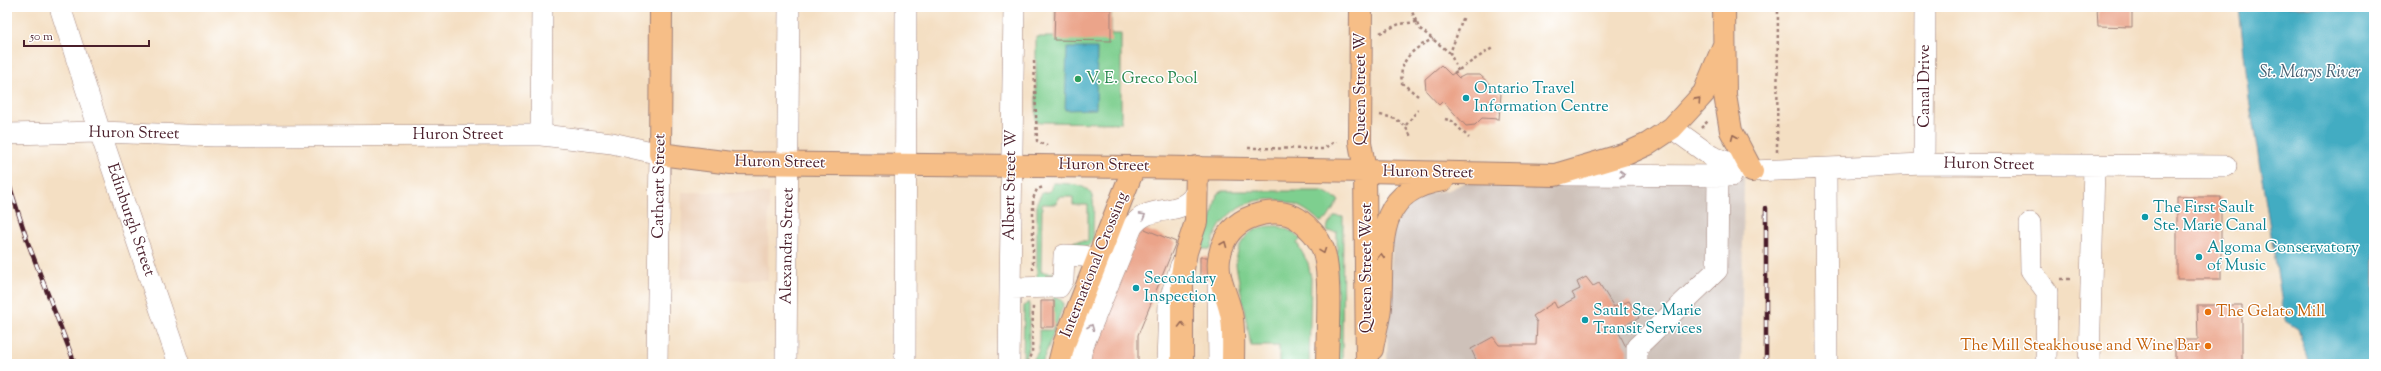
<svg xmlns="http://www.w3.org/2000/svg" width="2381" height="371" viewBox="0 0 2381 371" font-family="'Sorts Mill Goudy',serif">
<style>
.built{fill:#edd1b9}
.industrial{fill:#cec1b9}
.green{fill:#7ecf8f;stroke:#64775d}
.water{fill:#42acc2;stroke:#466676}
.building{fill:#eba48a}
.lines{fill:none;stroke-linecap:round;stroke-linejoin:round}
.minor-casing{stroke:#9f7f77;stroke-width:22}
.major-casing{stroke:#9f7f77;stroke-width:24}
.highway-casing{stroke:#9f7f77;stroke-width:24}
.path{stroke:#9f7f77;stroke-width:2.5;stroke-dasharray:3 3;stroke-linecap:butt}
.minor{stroke:#fff;stroke-width:21}
.major{stroke:#f6be87;stroke-width:22}
.highway{stroke:#f6be87;stroke-width:22}
.rail-casing{stroke:#4a1f2b;stroke-width:4.5}
.rail{stroke:#fff;stroke-width:3;stroke-dasharray:9;stroke-linecap:butt}
.oneway{stroke:#976754}
.oneway2{stroke:#ae9aa0}
.leisure-dot{fill:#2e9e5b;stroke:#fff;stroke-width:1.5}
.culture-dot{fill:#0f9aa8;stroke:#fff;stroke-width:1.5}
.food-dot{fill:#e8710a;stroke:#fff;stroke-width:1.5}
.labels{text-anchor:middle;dominant-baseline:central;stroke-width:3;stroke-linejoin:round;paint-order:stroke}
.leisure-label{font-size:16px;fill:#27864d;stroke:#fff;text-anchor:start}
.street-label{font-size:16px;fill:#4a1f2b;stroke:#fff}
.culture-label{font-size:16px;fill:#0d838f;stroke:#fff;text-anchor:start}
.food-label{font-size:16px;fill:#c56008;stroke:#fff;text-anchor:start}
.water-label{font-size:17px;font-style:italic;fill:#465e6f;stroke:#fff}
</style>
<rect width="100%" height="100%" fill="#fff"/>
<filter id="ink" filterUnits="userSpaceOnUse"><feTurbulence type="fractalNoise" baseFrequency=".025" numOctaves="2"/><feDisplacementMap in="SourceGraphic" scale="8" xChannelSelector="R" yChannelSelector="G"/><feConvolveMatrix kernelMatrix="1 2 1 2 8 2 1 2 1" color-interpolation-filters="sRGB"/></filter>
<filter id="wash" filterUnits="userSpaceOnUse"><feTurbulence type="fractalNoise" baseFrequency=".012" numOctaves="4" result="noise"/><feDisplacementMap in="SourceGraphic" scale="16" xChannelSelector="R" yChannelSelector="G"/><feGaussianBlur stdDeviation="0.9" result="paint"/><feColorMatrix in="noise" values="0 0 0 0 0 0 0 0 0 0 0 0 0 0 0 0 0 1.4 0 .05"/><feComposite in="paint" operator="in"/></filter>
<g filter="url(#wash)">
<rect width="100%" height="100%" fill="#f4dfc3"/>
<path class="built" d="M682,192L769,193L768,280L681,279Z"/>
<path class="industrial" d="M1483,174L1744,176L1741,364H1387L1388,298L1395,219L1418,195L1449,190Z"/>
<path class="green" d="M1055,8L1111,9V34H1121V123L1036,122V37H1055Z
M1053,183C1102,184 1093,195 1093,238L1092,242L1087,247L1071,245L1075,241H1088V205H1073V197H1058L1057,204H1042L1041,272L1055,273L1057,280L1037,281V202L1042,193L1050,191Z
M1222,191H1323L1339,200L1327,219L1320,222C1284,184 1222,195 1211,249H1201L1209,229L1217,194Z
M1335,216L1343,217L1342,364H1337V232L1327,231L1328,225Z
M1278,226L1293,232L1301,239L1297,243L1308,263L1311,278L1309,364H1279V346H1251L1236,265C1237,238 1252,225 1278,226Z
M1054,297H1057L1063,302V306L1042,364H1031L1039,350V330H1053Z
M1028,302L1029,304V346L1023,364L1024,306Z"/>
<path class="water" d="M2239,7H2374V364H2309L2298,329L2285,321L2249,99Z
M1067,48H1097L1096,109L1065,110Z"/>
<g id="blocks">
<path class="building" d="M2097,7H2132V27L2098,26Z
M1055,8L1111,9V41L1054,40Z
M1441,65L1451,75L1454,73L1459,78L1465,75H1480L1501,94L1499,119L1482,118L1475,125L1466,126L1443,101L1439,105L1426,91L1425,79Z
M2177,197H2221V279H2177Z
M1140,227L1176,242L1138,335V364H1087Z
M1200,257H1208V280H1200Z
M1586,277L1593,286L1599,283L1614,307L1629,301L1639,318L1617,329L1627,349V364H1478L1471,349L1493,337L1499,345H1536L1537,322L1533,316L1554,302L1557,308L1575,298L1572,293L1580,289L1577,282Z
M1041,301H1054V327H1041Z
M2197,305H2242V364H2147L2175,362V340H2198Z"/>
</g>
</g>
<g filter="url(#ink)">
<use href="#blocks" fill-opacity="0" stroke="#9f7f77" stroke-width="1"/>
<g class="lines">
<defs>
<path id="minor" d="M60,7L100,132L179,364
M1672,128L1711,156L1752,171L1924,164L2226,166
M7,134L100,132L214,136L541,135L612,143L660,154L657,364
M541,135L542,7
M1924,164L1925,7
M1826,169L1827,364
M1566,175L1731,176
M2030,223L2031,270L2047,292L2046,364
M1218,281L1219,364
M1010,288L1059,287L1063,280L1064,255L1084,256L1098,262
M786,364L789,7
M905,364L906,7
M1009,364L1014,7
M1079,364L1082,348L1132,227C1150,200 1183,221 1197,190
M1167,364L1169,302L1181,265
M1637,364V347L1717,270L1718,175
M2089,364L2094,166"/>
<path id="major" d="M661,7L660,154L731,163L1134,167
M1361,7L1360,142L1365,171L1555,175L1626,154L1648,144L1672,128L1695,103L1704,93L1724,45
M1724,7L1725,95L1731,131L1752,171
M1372,349C1374,335 1379,321 1380,307C1384,252 1370,190 1443,180"/>
<path id="highway" d="M1059,364L1064,344L1134,167L1365,171L1367,364
M1182,364V275L1186,252L1196,222L1197,167
M1233,364C1233,349 1234,333 1232,319C1229,296 1214,277 1220,254C1224,235 1236,222 1254,216C1268,211 1286,211 1298,219C1309,227 1318,237 1323,249C1332,275 1327,335 1327,364"/>
</defs>
<use href="#minor" class="minor-casing"/>
<use href="#major" class="major-casing"/>
<use href="#highway" class="highway-casing"/>
<path class="path" d="M1410,7L1419,28L1450,53
M1380,33L1399,24L1417,22
M1034,61L1037,141L1047,146
M1458,71L1450,53L1464,16
M1454,73L1494,47
M1418,96L1402,83C1398,60 1414,48 1433,39
M1380,115C1396,118 1404,121 1411,137
M1445,119L1452,121L1469,138
M1406,125L1418,110
M1701,128L1709,120
M1248,148L1323,149L1336,141
M1777,152L1778,7
M1033,270V199L1037,189L1044,187
M2061,279H2072
M1028,363L1032,354L1033,305"/>
<use href="#minor" class="minor"/>
<use href="#major" class="major"/>
<use href="#highway" class="highway"/>
<defs>
<path id="rail" d="M7,178L28,243L75,364
M1766,364V208"/>
</defs>
<use href="#rail" class="rail-casing"/>
<use href="#rail" class="rail"/>
</g>
<defs><path id="oneway-chevron" d="M-2-3.5L2.5 0L-2 3.5" fill="none" stroke-width="1.6" stroke-linecap="round" stroke-linejoin="round"/></defs>
<g class="oneway">
<use href="#oneway-chevron" transform="translate(1698 100) rotate(-48)"/>
<use href="#oneway-chevron" transform="translate(1734 137) rotate(-113)"/>
<use href="#oneway-chevron" transform="translate(1224 244) rotate(-68)"/>
<use href="#oneway-chevron" transform="translate(1323 251) rotate(70)"/>
<use href="#oneway-chevron" transform="translate(1381 256) rotate(-88)"/>
<use href="#oneway-chevron" transform="translate(1182 325) rotate(-90)"/>
</g>
<g class="oneway2">
<use href="#oneway-chevron" transform="translate(1622 174)"/>
<use href="#oneway-chevron" transform="translate(1143 216) rotate(-29)"/>
<use href="#oneway-chevron" transform="translate(1091 327) rotate(-68)"/>
</g>
</g>
<circle class="leisure-dot" cx="1078" cy="79" r="4"/>
<g class="culture-dot">
<circle cx="1466" cy="98" r="4"/>
<circle cx="2145" cy="217" r="4"/>
<circle cx="2199" cy="257" r="4"/>
<circle cx="1136" cy="288" r="4"/>
<circle cx="1585" cy="320" r="4"/>
</g>
<g class="food-dot">
<circle cx="2208" cy="312" r="4"/>
<circle cx="2208" cy="346" r="4"/>
</g>
<g class="labels">
<g class="leisure-label">
<text x="1086" y="79">V. E. Greco Pool</text>
</g>
<g class="street-label">
<text transform="translate(1925 86) rotate(-90)">Canal Drive</text>
<text transform="translate(1361 89) rotate(-90)">Queen Street W</text>
<text transform="translate(134 134) rotate(1)">Huron Street</text>
<text x="458" y="135">Huron Street</text>
<text transform="translate(780 163) rotate(1)">Huron Street</text>
<text transform="translate(1989 165) rotate(1)">Huron Street</text>
<text transform="translate(1104 166) rotate(1)">Huron Street</text>
<text transform="translate(1428 173) rotate(1)">Huron Street</text>
<text transform="translate(1011 185) rotate(-89)">Albert Street W</text>
<text transform="translate(660 186) rotate(-89)">Cathcart Street</text>
<text transform="translate(130 220) rotate(71)">Edinburgh Street</text>
<text transform="translate(788 246) rotate(-89)">Alexandra Street</text>
<text transform="translate(1095 265) rotate(-68)">International Crossing</text>
<text transform="translate(1367 268) rotate(-90)">Queen Street West</text>
</g>
<g class="culture-label">
<text x="1474" y="89">Ontario Travel<tspan x="1474" dy="18">Information Centre</tspan></text>
<text x="2153" y="208">The First Sault<tspan x="2153" dy="18">Ste. Marie Canal</tspan></text>
<text x="2207" y="248">Algoma Conservatory<tspan x="2207" dy="18">of Music</tspan></text>
<text x="1144" y="279">Secondary<tspan x="1144" dy="18">Inspection</tspan></text>
<text x="1593" y="311">Sault Ste. Marie<tspan x="1593" dy="18">Transit Services</tspan></text>
</g>
<g class="food-label">
<text x="2216" y="312">The Gelato Mill</text>
<text x="2200" y="346" text-anchor="end">The Mill Steakhouse and Wine Bar</text>
</g>
<g class="water-label">
<text x="2310" y="73">St. Marys River</text>
</g>
</g>
<rect width="2381" height="371" fill="none" stroke="#fff" stroke-width="24"/>
<path d="M24 40v6h125v-6" fill="none" stroke="#4a1f2b" stroke-width="2"/>
<text x="30" y="40" font-size="12" fill="#4a1f2b" stroke="#ffffff" stroke-width="3" paint-order="stroke">50 m</text>
</svg>
